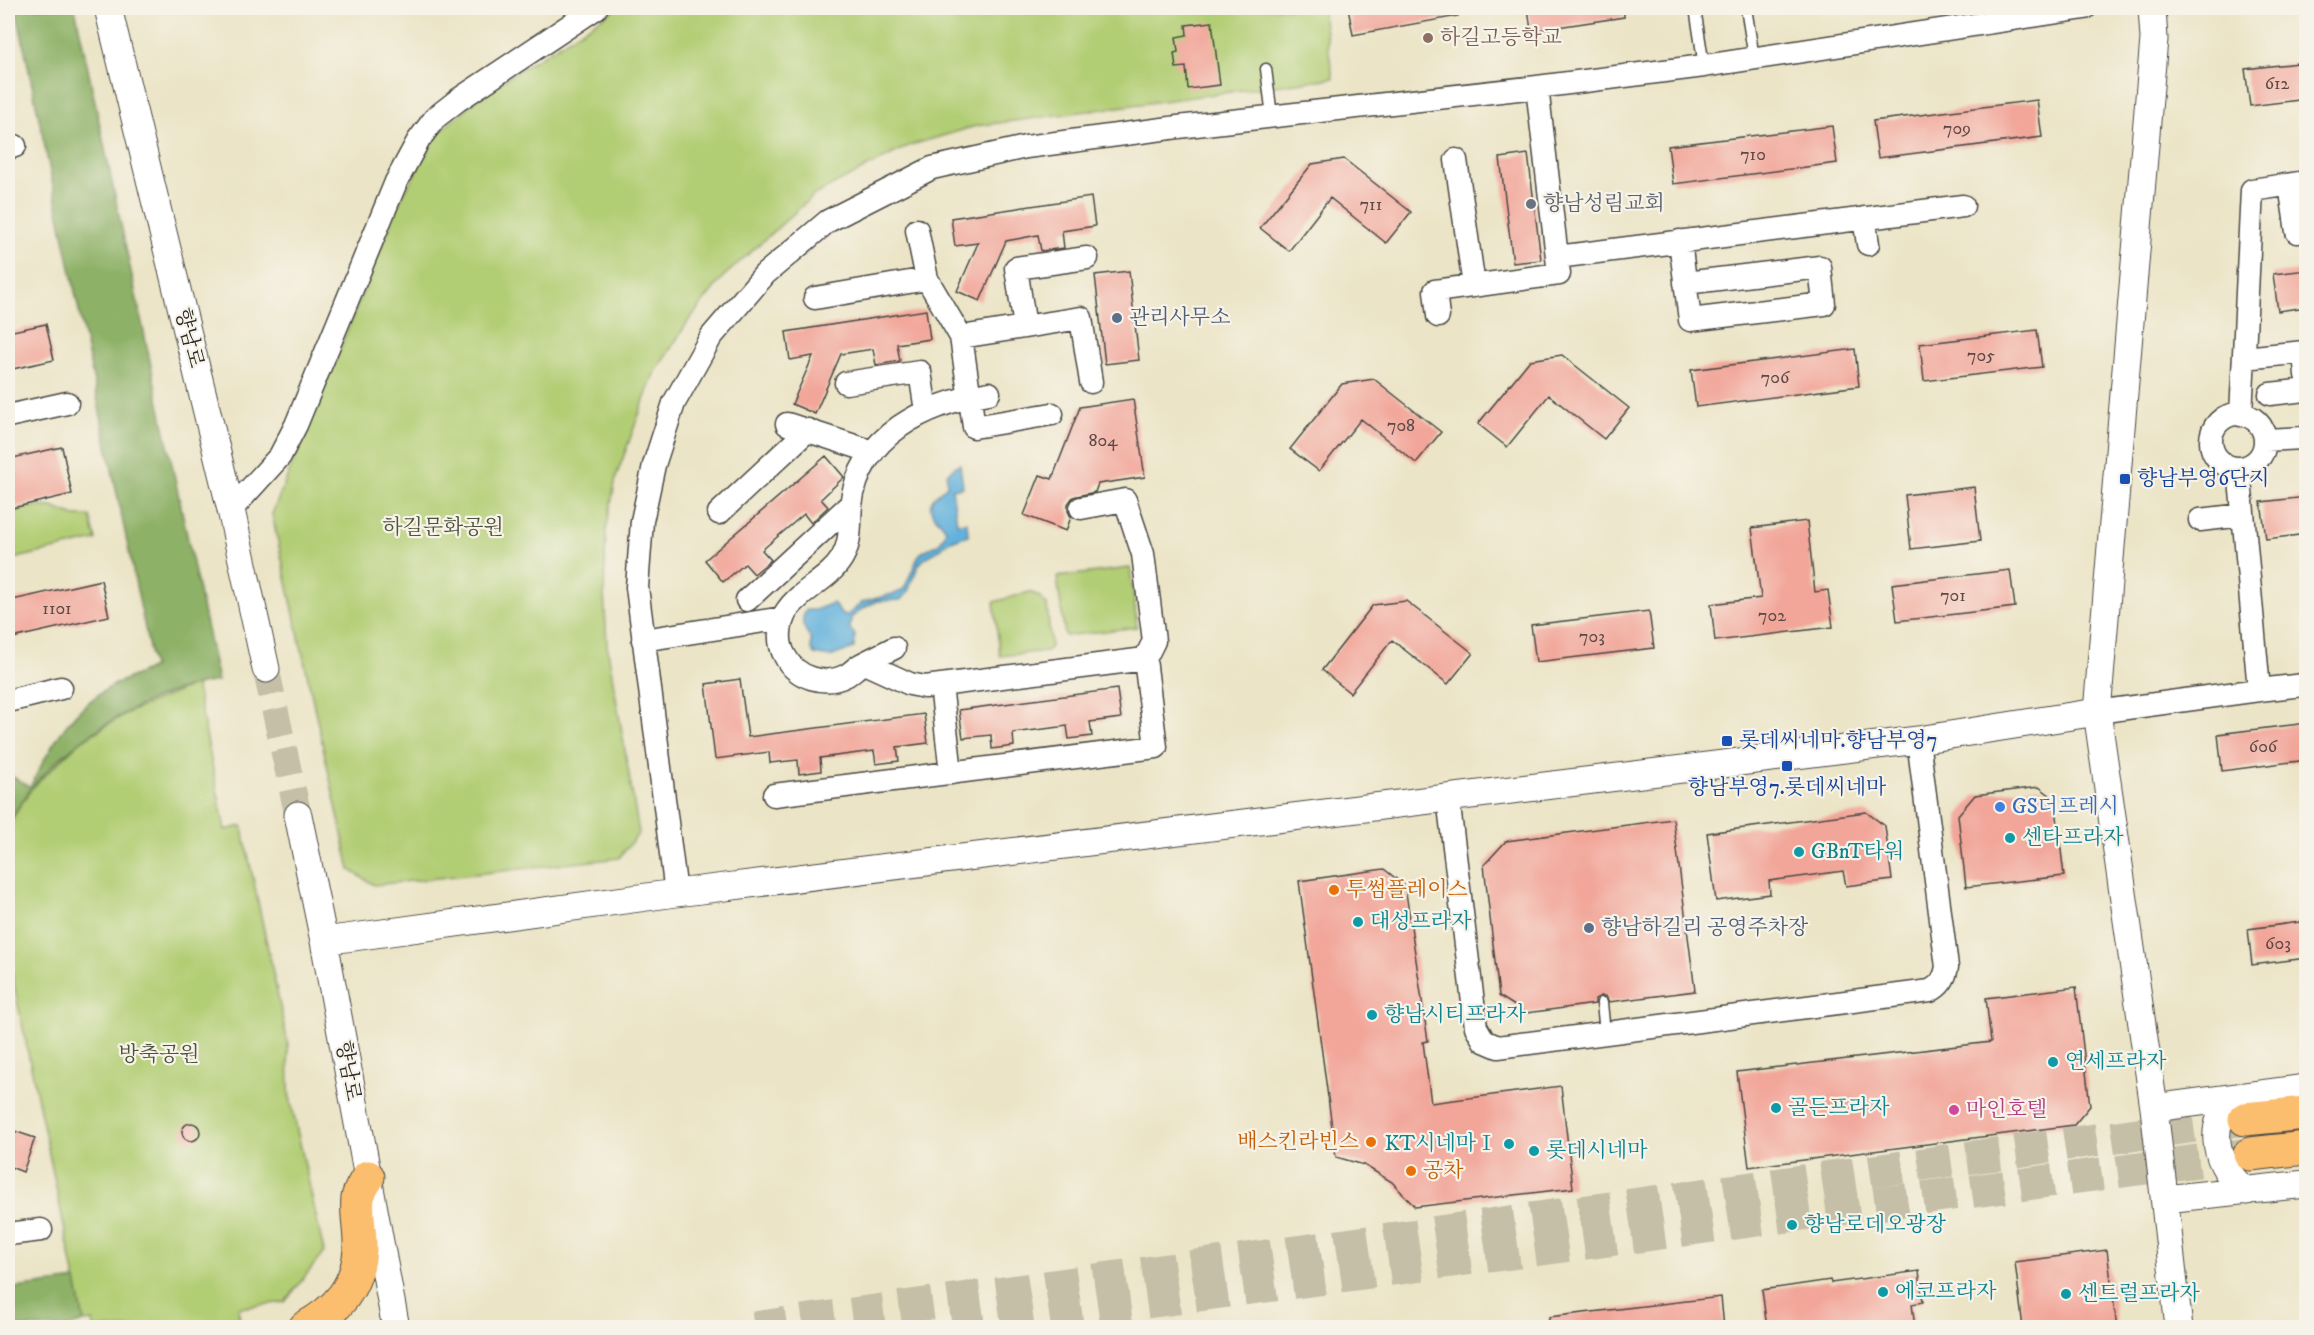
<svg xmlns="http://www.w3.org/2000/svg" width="2314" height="1335" viewBox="0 0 2314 1335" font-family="'IM FELL DW Pica','Noto Serif KR',serif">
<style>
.green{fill:#b2ce74;stroke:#6e7c50;stroke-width:1.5}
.forest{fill:#8db166;stroke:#5c6e48;stroke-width:1.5}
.water{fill:#61b1dc;stroke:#466e84;stroke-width:1.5}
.building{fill:#f2a69a}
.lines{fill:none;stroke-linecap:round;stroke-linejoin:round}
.tertiary-tunnel{stroke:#c5bfa7;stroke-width:27;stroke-dasharray:27 14;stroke-linecap:butt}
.trunk-tunnel{stroke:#c5bfa7;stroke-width:33;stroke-dasharray:33 16;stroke-linecap:butt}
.service-casing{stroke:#484742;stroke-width:13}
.minor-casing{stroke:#484742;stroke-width:25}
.tertiary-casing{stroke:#484742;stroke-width:29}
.primary-casing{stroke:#484742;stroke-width:35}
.trunk-casing{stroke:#484742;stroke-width:35}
.service{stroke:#fff;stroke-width:10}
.minor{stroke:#fff;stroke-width:22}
.tertiary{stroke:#fff;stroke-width:27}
.primary{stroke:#fbbd6e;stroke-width:33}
.trunk{stroke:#fbbd6e;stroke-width:33}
.education-dot{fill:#8d6e63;stroke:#f7f3e8;stroke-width:2}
.worship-dot{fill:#6b7280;stroke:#f7f3e8;stroke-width:2}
.service-dot{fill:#5c6f8a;stroke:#f7f3e8;stroke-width:2}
.transit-dot{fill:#1a4fb4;stroke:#f7f3e8;stroke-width:2}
.shop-dot{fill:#3f7fe0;stroke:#f7f3e8;stroke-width:2}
.culture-dot{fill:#0f9aa8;stroke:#f7f3e8;stroke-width:2}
.food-dot{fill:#e8710a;stroke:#f7f3e8;stroke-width:2}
.hotel-dot{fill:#d1479c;stroke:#f7f3e8;stroke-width:2}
.labels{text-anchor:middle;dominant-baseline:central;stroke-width:4.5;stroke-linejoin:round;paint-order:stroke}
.number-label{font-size:18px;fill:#5d4a47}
.education-label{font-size:21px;fill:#785e54;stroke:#f7f3e8;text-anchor:start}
.worship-label{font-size:21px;fill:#5b616d;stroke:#f7f3e8;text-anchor:start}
.service-label{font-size:21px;fill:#4e5e75;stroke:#f7f3e8;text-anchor:start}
.street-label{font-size:21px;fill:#2b2b2b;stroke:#f7f3e8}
.transit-label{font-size:21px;fill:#164399;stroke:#f7f3e8;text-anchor:start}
.park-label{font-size:21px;fill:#4d543d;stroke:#f7f3e8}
.shop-label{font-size:21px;fill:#366cbe;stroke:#f7f3e8;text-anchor:start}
.culture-label{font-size:21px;fill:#0d838f;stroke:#f7f3e8;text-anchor:start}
.food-label{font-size:21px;fill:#c56008;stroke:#f7f3e8;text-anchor:start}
.hotel-label{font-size:21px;fill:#b23c85;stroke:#f7f3e8;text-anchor:start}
</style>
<rect width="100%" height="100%" fill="#f7f3e8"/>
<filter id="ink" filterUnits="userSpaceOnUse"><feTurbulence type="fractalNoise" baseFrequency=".0167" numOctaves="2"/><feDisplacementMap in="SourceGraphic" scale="12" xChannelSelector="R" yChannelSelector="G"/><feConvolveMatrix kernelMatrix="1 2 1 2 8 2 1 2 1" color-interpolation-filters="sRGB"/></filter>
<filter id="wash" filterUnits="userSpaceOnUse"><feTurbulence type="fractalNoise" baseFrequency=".008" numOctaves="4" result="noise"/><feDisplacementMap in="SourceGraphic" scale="24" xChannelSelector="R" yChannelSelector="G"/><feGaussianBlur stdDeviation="1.35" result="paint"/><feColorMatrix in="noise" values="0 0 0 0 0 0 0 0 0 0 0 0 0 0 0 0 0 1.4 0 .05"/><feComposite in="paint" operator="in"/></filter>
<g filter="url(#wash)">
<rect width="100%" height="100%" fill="#ebe4c6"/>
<path class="green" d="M617,8H1322L1333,78L976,126L908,146L814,195L723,277L689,320L653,376L616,477L606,530L604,594L607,645L639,833L619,858L374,885L350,870L272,514L401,199L437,134L485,92Z
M38,506L52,507L75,516H90L96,540L8,560V515L22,509Z
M1130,568L1137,627L1065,636L1057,577Z
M1029,592L1039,596L1047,605L1051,647L1046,651L1000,656L994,602Z
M196,684L225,830L242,826L288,1044L289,1093L324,1252L285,1302L238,1308L241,1327L94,1328L93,1321L84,1322L8,956V825L31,789L81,741L127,713Z"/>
<path class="forest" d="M16,8H75L218,681C151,690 74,736 31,789C23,800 16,812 8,823V774L30,787C51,745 71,708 114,685C127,678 140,674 153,667Z
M76,1280L84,1322L69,1327H8V1289Z"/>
<path class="water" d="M960,464L963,487L952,489L957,523L967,522L968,535L948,542L938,551L925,558L918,566L907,594L900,600L877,601L862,609L851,618L850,629L855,635L854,648L830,657L814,654L811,648V639C804,628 799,623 806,610H815L833,603L842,615H847L863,602L900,592L905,587L919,555C930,544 941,550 946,530C942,520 925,513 932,500C935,494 943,491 947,485V474L954,467Z"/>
<g id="blocks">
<path class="building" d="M1348,8H1457L1458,16L1353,35Z
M1528,8H1624V17L1531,31Z
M1212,22L1220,85L1188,89L1186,67L1176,68L1174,53L1178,52L1176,37L1187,35L1186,25Z
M2307,62V99L2250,106L2245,69Z
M2037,100L2042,137L1878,158L1873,121Z
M1832,126L1837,163L1673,184L1668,146Z
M1528,154L1541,260L1513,263L1500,158Z
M1344,159L1411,212L1386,243L1330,198L1289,251L1260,228L1312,164Z
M1091,197L1095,226L1062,231L1064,248L1041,251L1038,235L1006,241L980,301L957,291L978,243L955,246L951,218Z
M2307,270V307L2278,311L2273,274Z
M1129,271L1139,360L1105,364L1095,275Z
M926,310L930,339L897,344L900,361L876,365L873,349L841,354L815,414L792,404L813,356L790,360L786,332Z
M46,324L54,360L8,370V332Z
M2037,330L2042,367L1924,381L1920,344Z
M1855,349L1859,386L1696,407L1691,370Z
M1562,355L1629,408L1604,439L1549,395L1507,447L1478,424L1530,360Z
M1374,379L1441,432L1416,463L1361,419L1319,471L1290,449L1342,384Z
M1133,399L1145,477L1098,484L1095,492L1073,497L1068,504V511L1071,517L1066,531L1024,515L1040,475L1052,479L1080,407Z
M62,447L72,494L8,509V459Z
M826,456L844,477L821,499L828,507L811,523L804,514L762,550L771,560L754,574L745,564L723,582L705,560Z
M1974,487L1980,541L1911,549L1905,495Z
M2307,497V534L2266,539L2261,502Z
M1807,521L1815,592L1828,590L1833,627L1715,641L1711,604L1761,598L1752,528Z
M2010,570L2015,607L1897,621L1892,584Z
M101,580L109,616L8,639V601Z
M1406,601L1473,653L1448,684L1392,640L1350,693L1322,670L1373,605Z
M1649,611L1654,648L1536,662L1531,625Z
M740,679L748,737L924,714L928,743L897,747L899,761L876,764L874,751L820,758L821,771L799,774L798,760L770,763L769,752L715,759L706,684Z
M1117,689L1121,718L1090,722L1092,736L1069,739L1067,726L1013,733L1014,746L992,749L991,735L963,738L959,710Z
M2307,723V760L2222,771L2218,734Z
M2039,787L2055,799L2064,876L1966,887L1958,815L1975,795Z
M1866,812L1885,826L1892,880L1846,886L1843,871L1769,881L1770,894L1716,901L1707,833Z
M1673,819L1695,991L1609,1002L1606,996H1601L1595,999V1004L1526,1013L1499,996L1484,865L1506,841Z
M1384,869L1405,886L1428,1041L1423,1042L1431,1103L1561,1086L1573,1188L1415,1207L1392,1182L1364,1165L1336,1157L1299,881Z
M2307,921V958L2252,965L2248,929Z
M2076,987L2090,1106L2074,1125L1749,1167L1737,1072L1991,1042L1986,998Z
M182 1132a9 9 0 1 1 18 0a9 9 0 1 1-18 0Z
M8,1129L35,1138L23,1172L8,1166Z
M2107,1250L2117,1328H2023L2015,1262Z
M1919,1271L1923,1302L1912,1304L1915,1328H1767L1762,1290L1830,1280L1831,1283Z
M1721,1297L1724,1328H1549V1317Z"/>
</g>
</g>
<g filter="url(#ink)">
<use href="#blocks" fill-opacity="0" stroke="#484742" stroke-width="1.5"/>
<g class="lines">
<path class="tertiary-tunnel" d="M266,669L298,815"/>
<path class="trunk-tunnel" d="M754,1328L2245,1119
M952,1328L2250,1154"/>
<defs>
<path id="service" d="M1695,8L1704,66
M1746,8L1754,58
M1266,69L1272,116
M1602,1003L1605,1033"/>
<path id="minor" d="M8,148L15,146
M1456,160L1474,286
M2290,185L2297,232L2306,231
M1864,218L1868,244
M917,230L927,279
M1680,241L1690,320L1824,304L1820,267L1685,283
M1557,257L1963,206
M815,298L927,279L961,337L974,427L1052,414
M1438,316L1435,291L1559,274L1537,87
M1025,327L1016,268L1087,258
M961,337L1081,318L1091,382
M2244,358L2304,352L2306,375
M846,383L920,372L926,411
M2270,394L2306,390
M2211 441a27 27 0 1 1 54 0a27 27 0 1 1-54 0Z
M2241,415L2252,190L2306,182
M8,416L67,403
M787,424L873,452
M2265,440L2304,438
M231,510L280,456L296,425L396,182L418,141L435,118L458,100L596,8
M719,513L808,430
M2200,520L2243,515
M747,600L851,504
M643,640L783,618
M894,648C884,653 872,659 862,664C856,667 852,672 847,675C825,687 796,678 785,656C777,642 779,625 786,612C800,590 829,580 842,558C852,541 849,524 851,505C860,434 926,404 989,393
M864,663L910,684L925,687L1145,659
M941,685L951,773
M2259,690L2303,685
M8,701L61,688
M2097,712L2259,690L2239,468
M774,795L1156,747L1145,659L1154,641L1143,554L1125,500L1081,508
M1448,798L1476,1027L1484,1041L1498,1047L1930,991C1940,986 1945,979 1947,967L1918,740
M676,893L637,587L642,521L654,465L674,403L711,337L765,274L828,221L932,168L1026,147L1178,127L1537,87L1704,66L2085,8
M8,1234L41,1230"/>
<path id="tertiary" d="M108,8L231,510L266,669
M2152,8L2154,39L2097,712L2154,1108L2179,1328
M298,815L324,941L396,1328
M324,941L676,893L1918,740L2097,712
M2238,1097C2203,1120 2215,1170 2247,1191
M2154,1108L2306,1088
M2165,1199L2306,1184"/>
<path id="primary" d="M305,1328C337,1310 357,1288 360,1250C361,1233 356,1215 358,1198C359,1191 365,1183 368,1177"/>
<path id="trunk" d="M2245,1119L2306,1113
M2250,1154L2306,1148"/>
</defs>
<use href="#service" class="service-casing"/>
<use href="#minor" class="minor-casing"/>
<use href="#tertiary" class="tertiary-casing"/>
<use href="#primary" class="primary-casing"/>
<use href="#trunk" class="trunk-casing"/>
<use href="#service" class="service"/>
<use href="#minor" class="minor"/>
<use href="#tertiary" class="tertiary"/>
<use href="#primary" class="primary"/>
<use href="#trunk" class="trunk"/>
</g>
</g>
<circle class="education-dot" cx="1428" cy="38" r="6"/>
<circle class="worship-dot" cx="1531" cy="204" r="6"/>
<g class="service-dot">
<circle cx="1117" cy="318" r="6"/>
<circle cx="1589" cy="928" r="6"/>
</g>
<g class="transit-dot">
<rect x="2119" y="473" width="12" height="12" rx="3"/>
<rect x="1721" y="735" width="12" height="12" rx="3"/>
<rect x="1781" y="760" width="12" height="12" rx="3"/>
</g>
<circle class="shop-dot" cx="2000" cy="807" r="6"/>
<g class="culture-dot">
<circle cx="2010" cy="838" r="6"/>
<circle cx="1799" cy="852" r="6"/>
<circle cx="1358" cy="922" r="6"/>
<circle cx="1372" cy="1015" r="6"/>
<circle cx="2053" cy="1062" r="6"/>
<circle cx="1776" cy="1108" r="6"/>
<circle cx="1509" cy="1144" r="6"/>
<circle cx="1534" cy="1151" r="6"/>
<circle cx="1792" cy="1225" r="6"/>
<circle cx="1883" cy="1292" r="6"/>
<circle cx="2066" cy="1294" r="6"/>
</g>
<g class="food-dot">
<circle cx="1334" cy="890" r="6"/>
<circle cx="1371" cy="1142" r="6"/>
<circle cx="1411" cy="1171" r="6"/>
</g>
<circle class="hotel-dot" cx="1954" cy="1110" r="6"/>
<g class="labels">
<g class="number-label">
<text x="2277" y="84">612</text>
<text x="1957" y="129">709</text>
<text x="1753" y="155">710</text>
<text x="1371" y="205">711</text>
<text x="1981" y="356">705</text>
<text x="1775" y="378">706</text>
<text x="1401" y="426">708</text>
<text x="1103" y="441">804</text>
<text x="1953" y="596">701</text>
<text x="57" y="609">1101</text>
<text x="1772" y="616">702</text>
<text x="1592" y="637">703</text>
<text x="2263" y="747">606</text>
<text x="2278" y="944">603</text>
</g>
<g class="education-label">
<text x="1440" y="38">하길고등학교</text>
</g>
<g class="worship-label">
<text x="1543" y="204">향남성림교회</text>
</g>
<g class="service-label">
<text x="1129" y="318">관리사무소</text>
<text x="1601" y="928">향남하길리 공영주차장</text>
</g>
<g class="street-label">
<text transform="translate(189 338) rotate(76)">향남로</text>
<text transform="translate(348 1071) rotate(80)">향남로</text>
</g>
<g class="transit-label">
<text x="2137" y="479">향남부영6단지</text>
<text x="1739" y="741">롯데씨네마.향남부영7</text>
<text x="1787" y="788" text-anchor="middle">향남부영7.롯데씨네마</text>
</g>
<g class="park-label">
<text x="443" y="528">하길문화공원</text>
<text x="159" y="1055">방축공원</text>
</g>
<g class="shop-label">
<text x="2012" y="807">GS더프레시</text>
</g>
<g class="culture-label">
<text x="2022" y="838">센타프라자</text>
<text x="1811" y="852">GBnT타워</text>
<text x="1370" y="922">대성프라자</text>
<text x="1384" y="1015">향남시티프라자</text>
<text x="2065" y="1062">연세프라자</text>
<text x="1788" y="1108">골든프라자</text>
<text x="1497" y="1144" text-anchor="end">KT시네마Ⅰ</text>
<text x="1546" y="1151">롯데시네마</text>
<text x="1804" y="1225">향남로데오광장</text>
<text x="1895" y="1292">에코프라자</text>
<text x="2078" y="1294">센트럴프라자</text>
</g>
<g class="food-label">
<text x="1346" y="890">투썸플레이스</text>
<text x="1359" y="1142" text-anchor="end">배스킨라빈스</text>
<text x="1423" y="1171">공차</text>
</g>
<g class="hotel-label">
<text x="1966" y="1110">마인호텔</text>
</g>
</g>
<rect width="2314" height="1335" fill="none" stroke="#f7f3e8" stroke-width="30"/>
</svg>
